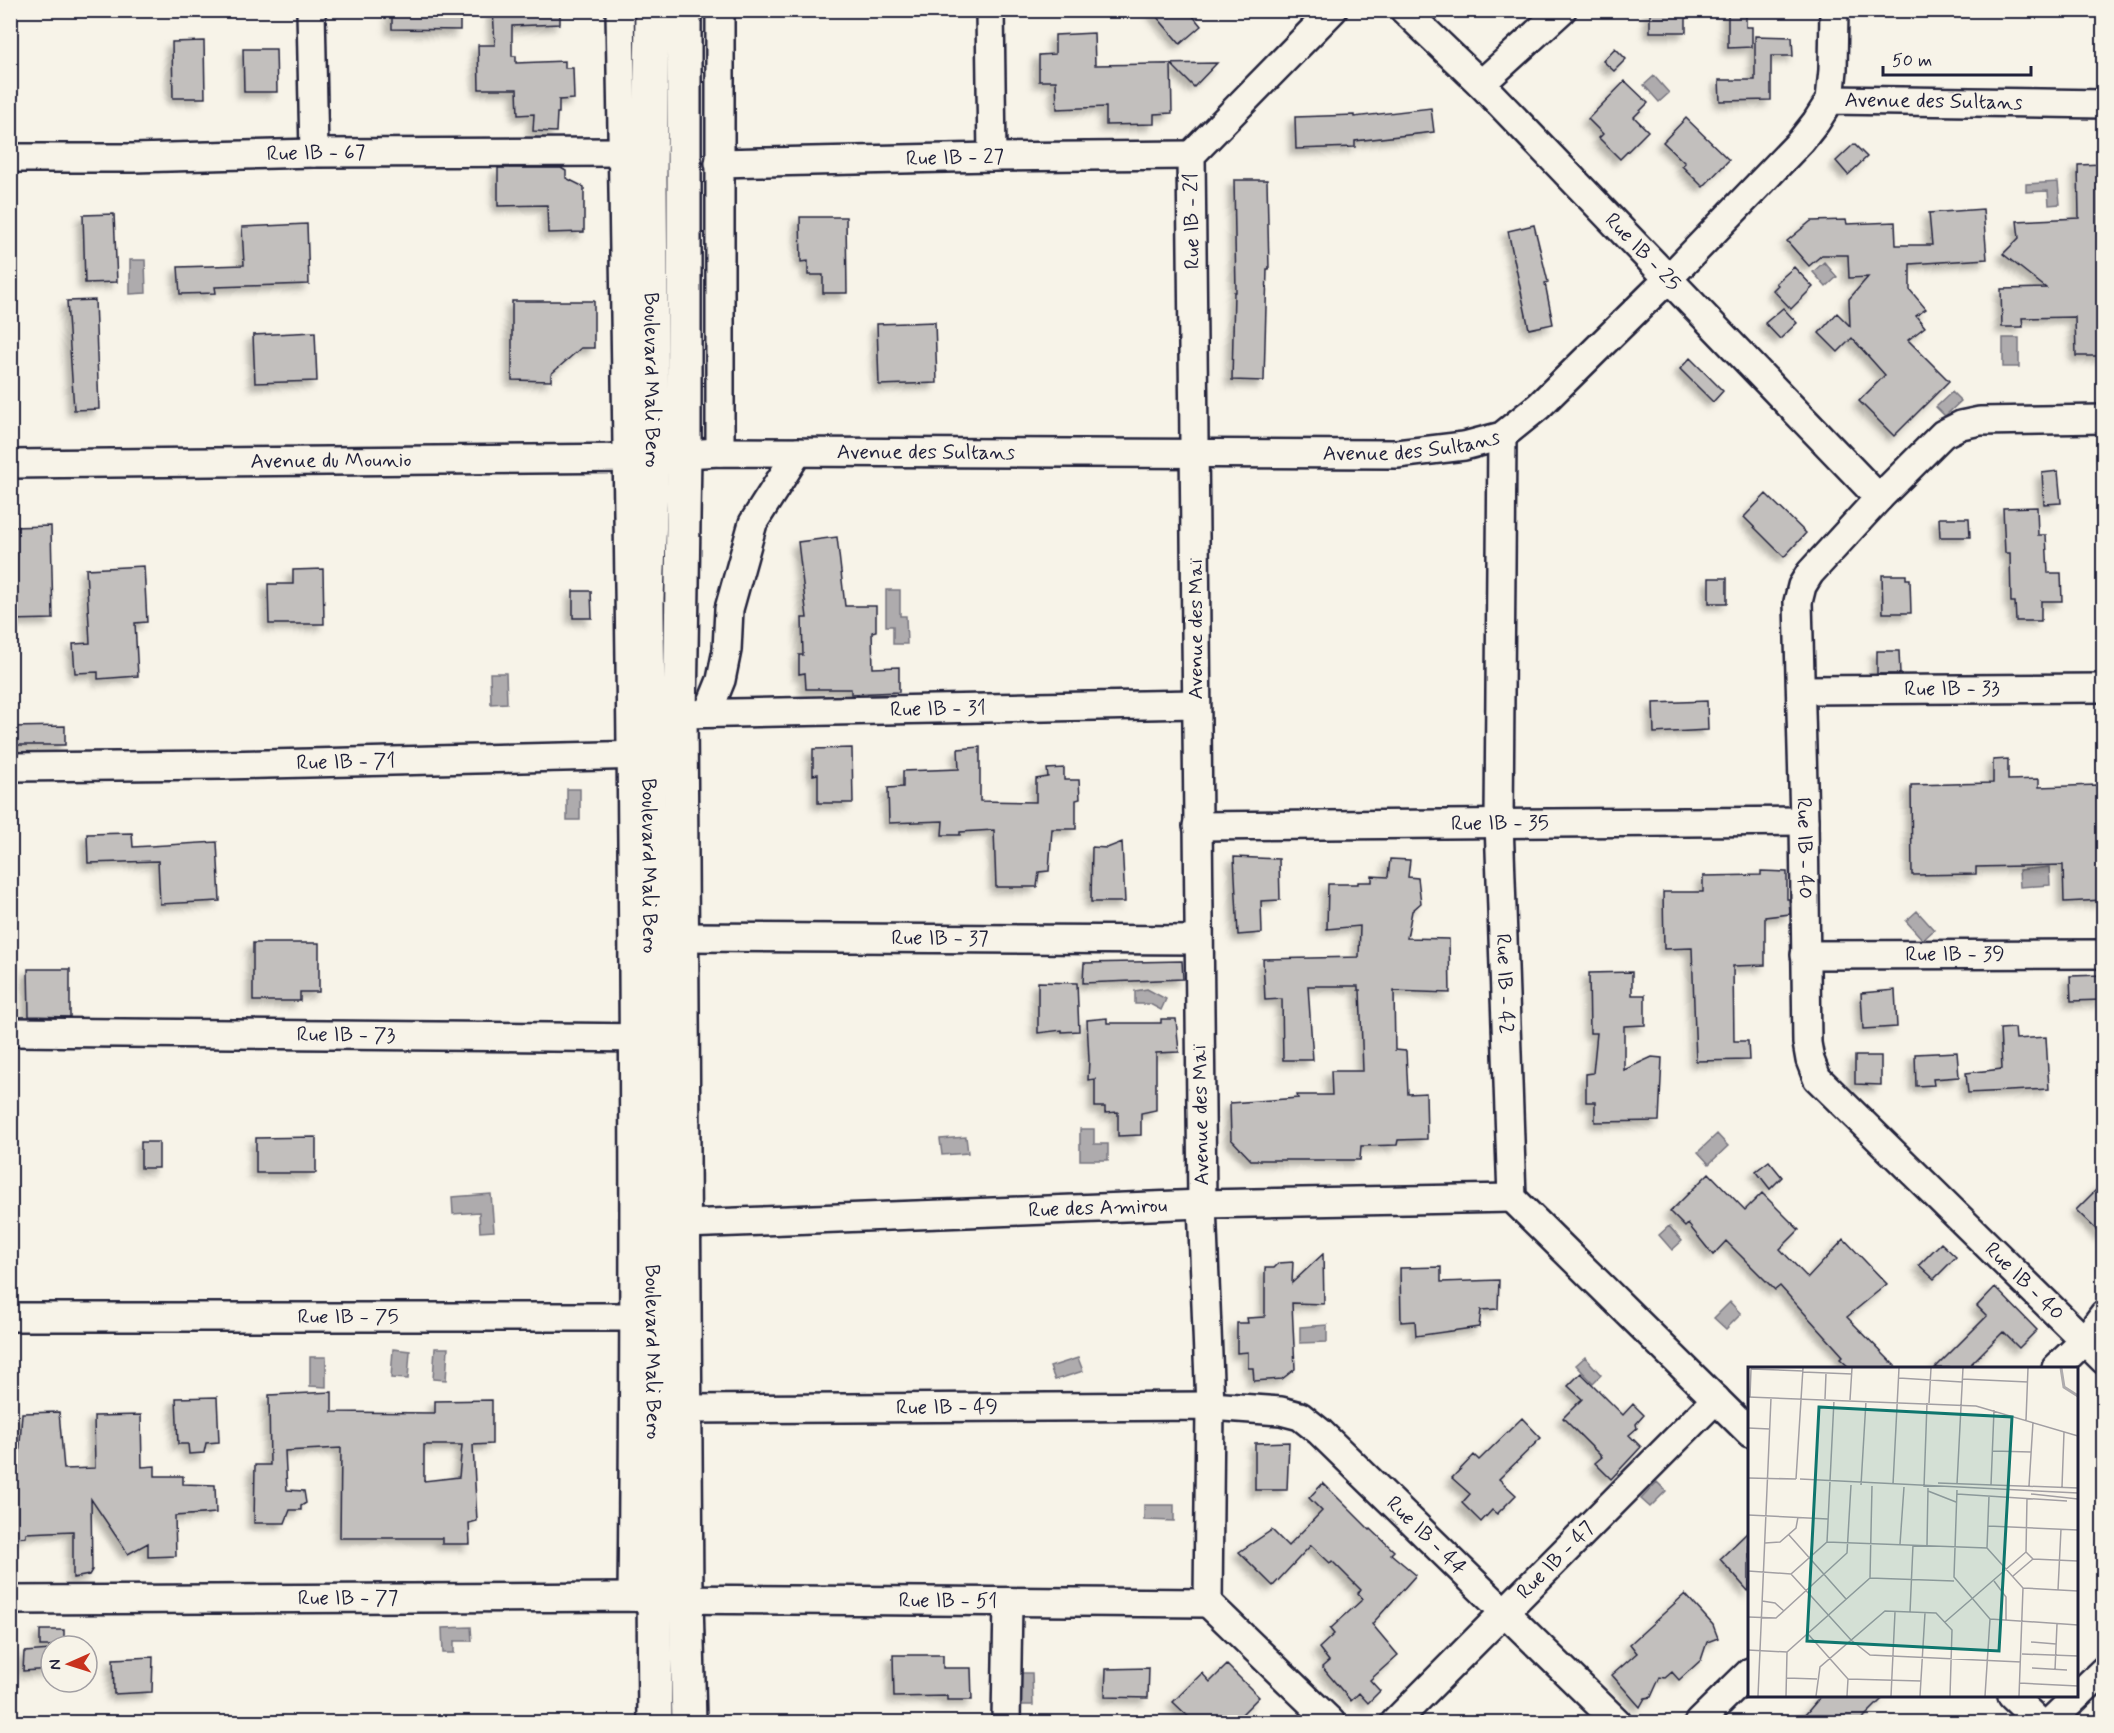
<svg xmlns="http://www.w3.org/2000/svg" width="2114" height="1733" viewBox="0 0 2114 1733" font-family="Mynerve,sans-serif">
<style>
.water{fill:#aeabad;stroke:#76747f;stroke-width:1.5}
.building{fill:#c2bfbd;stroke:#22223b;stroke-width:1.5;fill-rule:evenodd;filter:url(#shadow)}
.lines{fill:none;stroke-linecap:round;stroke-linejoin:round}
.minor-casing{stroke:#22223b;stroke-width:32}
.major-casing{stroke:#22223b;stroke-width:38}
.minor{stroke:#f7f3e8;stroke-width:27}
.major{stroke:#f7f3e8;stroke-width:33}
.labels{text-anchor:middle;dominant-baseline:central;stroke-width:6;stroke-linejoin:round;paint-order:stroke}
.street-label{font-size:21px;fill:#22223b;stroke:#f7f3e8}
.inset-river{fill:none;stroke:#aeabad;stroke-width:3}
.inset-road{fill:none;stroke:#a29fa3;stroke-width:1.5}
.view{fill:#0f766e;fill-opacity:0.15;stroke:#0f766e;stroke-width:3}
.inset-edge{fill:none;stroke:#22223b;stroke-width:3}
</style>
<defs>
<filter id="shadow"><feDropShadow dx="-5.5" dy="5.5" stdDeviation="3" flood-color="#0004"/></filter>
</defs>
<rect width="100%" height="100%" fill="#f7f3e8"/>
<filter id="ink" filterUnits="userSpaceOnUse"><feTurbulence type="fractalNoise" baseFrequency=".0167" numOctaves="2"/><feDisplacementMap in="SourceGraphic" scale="12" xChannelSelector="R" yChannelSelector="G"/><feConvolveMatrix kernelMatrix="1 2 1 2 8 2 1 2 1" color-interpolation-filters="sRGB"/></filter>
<g filter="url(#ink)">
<path class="water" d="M1654,76L1669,93L1659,102L1644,85Z
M2058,182L2060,204L2049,205L2048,191L2026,192V184Z
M130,260H145L146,293L130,294Z
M1824,262L1837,277L1826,287L1813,272Z
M2003,338H2019V367H2003Z
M1952,392L1961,401L1945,416L1936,407Z
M886,590H900V616H906L907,644H893V626H886Z
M490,673H506L507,703L491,704Z
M567,789H580V820H567Z
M2049,867L2050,885L2020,887L2019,870Z
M1917,911L1934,930L1923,940L1906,921Z
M1147,989L1166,999L1161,1010L1150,1004H1135V991Z
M1080,1129H1094V1144H1108V1160H1080Z
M1717,1134L1728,1146L1709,1164L1698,1152Z
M966,1137L968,1153L942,1155L940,1139Z
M491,1194L494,1231L480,1232L479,1212L453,1214L452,1197Z
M1669,1226L1682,1241L1672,1250L1659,1235Z
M1730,1302L1741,1314L1726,1329L1714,1318Z
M1327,1325V1342L1300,1343V1327Z
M435,1348H448L446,1380L433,1379Z
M393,1349L410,1351L408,1379L391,1378Z
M310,1357H326V1387L310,1386Z
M1585,1357L1601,1375L1593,1383L1576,1365Z
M1078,1358L1083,1371L1055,1380L1050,1367Z
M1657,1482L1666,1491L1650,1507L1641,1499Z
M1144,1505H1174V1521L1144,1520Z
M471,1627L472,1641H454V1653H443L442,1628Z
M1018,1673H1032L1033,1705H1018Z"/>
<path class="building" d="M392,10H460V30L392,29Z
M493,10H560V24L512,26V56H516V63L565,61V68H573L574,99L559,100V113H557L556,132L533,131L534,114L518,115L517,89H479L478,45H495Z
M1151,10H1188L1201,26L1180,44Z
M1650,10H1686V32H1650Z
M1728,10H1746V27H1752V47L1728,48Z
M1094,33L1095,65L1217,63L1194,87L1171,64L1172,113L1154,114V124L1106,125V107L1057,109L1056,81H1039V55L1055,54V35Z
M1755,36L1792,37L1793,56H1771V100L1720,101L1719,80H1755Z
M204,41L205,98H173L172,42Z
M1615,48L1626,59L1614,71L1603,61Z
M243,49H276L277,92H244Z
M1625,81L1648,103L1634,117L1648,131L1620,159L1599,138L1603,134L1588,119Z
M1431,108L1434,132L1355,141V147L1296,149L1295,117L1354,115V117Z
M1686,118L1729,160L1703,187L1682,166L1685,163L1663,142Z
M1854,144L1867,157L1848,175L1836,161Z
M2103,164V356H2076L2075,317L2022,318L2023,327H2002L2001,289L2046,288L2003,254L2019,238L2017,221L2079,218L2078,165Z
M498,168H561L566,171V178L584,187V232L548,233L547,205L498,206Z
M1234,180H1267L1269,269H1267L1264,381L1232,380L1234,292H1236Z
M1983,209L1987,259L1910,264V290L1926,309L1916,316L1925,327L1908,340L1949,381L1894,436L1859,401L1885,375L1852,338L1838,352L1819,333L1837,313L1850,326L1849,299L1868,277L1849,278L1848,255H1822L1809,266L1787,241L1811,221L1846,220L1847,224L1895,222L1896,245H1932L1929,213Z
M114,214L117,282L85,283L83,215Z
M800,217H846L847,293H823V275H808V261L801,262Z
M307,224L309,284L215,287L216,293L180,294L178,267L244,265L242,227Z
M1534,225L1548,282L1545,283L1553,324L1529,329L1508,231Z
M1794,267L1813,287L1791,309L1773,290L1778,285L1776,283Z
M95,300L99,409L74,410L67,301Z
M512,301H594V348H581L551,374V381L512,380Z
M1783,308L1797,323L1780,339L1765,323Z
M935,322L937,383L879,385L877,324Z
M315,332L317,381L255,383L253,335Z
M1690,358L1723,391L1713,402L1680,369Z
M2058,471L2061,503L2044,504L2042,473Z
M1766,494L1806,533L1784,557L1744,517Z
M2037,507L2038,535H2046L2048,573H2061L2062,601H2041V621H2016L2015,602H2011L2010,553H2005L2003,508Z
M1939,518H1969L1970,537H1940Z
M51,526L53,619L10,620V527Z
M837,537L845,606H876V631L872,632L873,668L899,667V692L851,694V689H806L805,673L799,674V655H803L802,618H807L798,542Z
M144,566L147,622L135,623L138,676L98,679V672L75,673L73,644L90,643L86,569Z
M323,569L324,624H269L268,584H293V570Z
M1882,575H1906V579H1910L1911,613H1883Z
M1709,578H1727V603H1709Z
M573,591H591L592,618H573Z
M1877,651H1899L1900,674H1877Z
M1707,701L1708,730L1654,733L1653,703Z
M65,726V745H10V727Z
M980,747V801L1036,802V779L1048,777L1047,769L1064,768V780H1079L1080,799L1076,800V829H1052L1049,871L1039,872L1037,887H996L994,830L960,832V835H942L943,821L889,823L888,788L903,787V771L959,769L958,749Z
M852,748L853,803H818V774L813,775V749Z
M2008,759V780L2039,779V787L2097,785L2099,838H2103V900L2064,902L2063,865L1976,867V874L1912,875L1911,785L1993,783V760Z
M132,833L133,847L217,842L220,901L160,904L158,861L88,863L87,834Z
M1122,842L1125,902H1091L1092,847L1107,848Z
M1234,857L1279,859L1280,900L1261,901L1262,933L1238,935Z
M1390,859L1410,860L1408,877L1418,878L1421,903L1412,911L1407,938L1449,939L1450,993L1394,991L1395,1050L1406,1051L1408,1094L1426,1093L1427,1139L1398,1140L1397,1145L1361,1146L1360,1160H1251L1231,1139L1230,1103L1298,1098L1297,1095H1332L1331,1071H1363L1360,990H1358V986H1308L1313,1060H1283L1282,999L1265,1000L1263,959L1359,957L1360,926L1327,929L1328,884H1358V882H1372V876L1388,877Z
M1761,871L1787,872V899H1789L1790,914L1765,917V965L1733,966L1734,1041H1748L1749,1060L1696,1061L1692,948L1664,949L1663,892H1703V876L1761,875Z
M253,943H319V992H300V1001H253Z
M1182,961L1183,979L1083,983L1084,963Z
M28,969H70V1017L29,1016Z
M1632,972V995H1645V1025L1624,1026V1070L1652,1057L1662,1058L1659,1121L1595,1122V1102H1586V1074L1593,1073L1597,1033H1590L1589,973Z
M2102,975V1000L2071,1001L2070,976Z
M1038,982L1077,983L1079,1031L1062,1032V1030L1038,1033Z
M1895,990L1897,1027L1863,1029L1861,993Z
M1107,1018V1023H1161V1019H1176L1179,1052L1156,1053V1110L1141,1113V1135L1118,1136V1112L1105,1113V1107H1095V1079L1088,1080L1089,1060L1087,1020Z
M2015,1028L2016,1039L2046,1037L2049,1089L1968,1093L1966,1073L2002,1069L2000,1029Z
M1957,1052L1959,1077L1933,1079L1934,1085L1916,1086L1915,1054Z
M1855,1056H1881V1085L1855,1084Z
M316,1137V1173H256V1138Z
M141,1142H159V1168H141Z
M1769,1161L1782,1177L1770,1189L1756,1171Z
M1709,1173L1745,1210L1762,1193L1799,1230L1780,1249L1808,1278L1844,1239L1887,1284L1847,1317L1897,1368H1850L1840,1359L1843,1356L1780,1286L1775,1290L1726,1241L1713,1255L1688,1224L1685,1227L1670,1212Z
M2103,1183V1236L2076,1210Z
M1941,1243L1956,1257L1934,1279L1919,1265Z
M1323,1254L1324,1304L1292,1303L1295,1369L1282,1379L1254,1381L1253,1368H1248V1352L1237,1353V1323H1248L1247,1318L1265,1317V1268H1274L1279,1263L1293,1262L1292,1283Z
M1441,1267V1282L1499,1280L1498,1309L1481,1310L1479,1327L1416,1336L1415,1321L1401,1322L1400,1268Z
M1995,1287L2037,1330L2019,1348L2003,1332L1967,1368H1935L1987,1316L1977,1306Z
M1581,1373L1623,1415L1633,1404L1644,1415L1636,1424L1637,1428L1629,1435L1641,1447L1611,1479L1595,1463L1602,1457L1563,1418L1582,1399L1568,1386Z
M332,1392V1412L435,1413V1401L492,1400V1444L473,1445L477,1521L469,1523L470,1544H442V1538H340L341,1448L285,1451L287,1490L304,1491L306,1503L301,1506V1510H290L285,1523H254L255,1465H270L269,1395ZM424,1445H462L459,1477L424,1481Z
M217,1397L219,1442L206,1443L204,1453L189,1454L188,1444H178L176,1398Z
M59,1412L64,1469L95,1468L94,1416L141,1415L142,1467L155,1466V1476H183V1484L215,1485L216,1513L175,1516L176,1556L148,1557V1543L128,1554L91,1499L92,1570L89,1575L73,1578V1531L26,1533V1537L10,1538V1469L19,1459L22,1413Z
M1522,1418L1541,1438L1499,1479L1516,1495L1497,1514L1492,1510L1481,1522L1462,1503L1470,1494L1452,1478L1474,1455L1479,1460Z
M1289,1442L1287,1490H1255V1443Z
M1323,1483L1370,1530L1371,1529L1394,1551L1391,1554L1416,1575L1372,1624L1398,1655L1370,1680L1380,1691L1368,1703L1359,1693L1351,1701L1322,1667L1329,1661L1319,1648L1334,1634L1330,1629L1363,1599L1358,1593L1361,1590L1332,1561L1330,1563L1311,1545L1273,1586L1239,1552L1272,1530L1288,1546L1322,1511L1309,1498Z
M1749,1531V1592L1720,1559Z
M1685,1594L1713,1625L1718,1638L1707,1642L1701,1660L1679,1680L1672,1672L1665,1678L1660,1677L1651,1697L1645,1698L1640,1707L1612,1675L1637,1653L1630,1644Z
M40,1630H64V1646H40Z
M51,1650V1669L23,1671L24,1652Z
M893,1655H943V1668H971L972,1700H947V1696L894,1697Z
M153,1657L152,1692L114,1694L113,1659Z
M1227,1665L1259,1697L1234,1722H1194L1173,1702L1202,1673L1210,1682Z
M1149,1668L1148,1698L1105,1697L1106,1669Z
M1822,1695H1886L1859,1722H1799Z"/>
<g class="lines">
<defs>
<g id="minor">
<path d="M311,10L314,153"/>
<path d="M620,10C629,539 638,1068 632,1597"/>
<path d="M990,10L992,157"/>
<path id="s1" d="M1404,10L1481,84L1879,498"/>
<path d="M1481,84L1562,10"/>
<path d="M1830,100L1833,70L1834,10"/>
<path id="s2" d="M10,158H133L314,153L622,152"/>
<path id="s3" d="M719,163L992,157L1191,155"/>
<path id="s4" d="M2104,419L1980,421L1961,425L1943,434L1879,498L1810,573L1802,586L1798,602L1804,821L1807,1043L1810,1060L1817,1078L2104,1360"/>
<path id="s5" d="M1502,436L1499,822L1512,1198L1750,1433"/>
<path d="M720,452V10"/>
<path id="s6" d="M684,454L720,452L1397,454L1464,446L1502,436L1539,406L1668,279L1801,141L1816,122L1830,100L2104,104"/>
<path id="s7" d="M10,464L645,458"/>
<path id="s8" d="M1802,690L2104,688"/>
<path d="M708,712L721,680L727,650L729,609L753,523L798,452"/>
<path id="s9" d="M680,714L1196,704"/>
<path id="s10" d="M10,767L224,765L646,755"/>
<path id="s11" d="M1197,826L1804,821"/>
<path id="s12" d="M682,937L1198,940"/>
<path id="s13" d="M1805,955L2104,954"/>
<path id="s14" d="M10,1032L651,1038"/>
<path id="s15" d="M684,1224L1202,1204L1512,1198"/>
<path id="s16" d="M10,1317H651"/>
<path d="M2056,1368L2084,1341L2104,1314"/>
<path id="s17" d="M685,1409L1210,1406L1281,1411L1300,1416L1320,1432L1617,1722"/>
<path id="s18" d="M10,1600L632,1597L654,1599L1208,1603"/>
<path d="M2012,1696L2039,1722"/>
<path d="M1006,1722L1008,1602"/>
<path d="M1331,1722L1208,1603L1210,1406L1202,1204L1191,155L1333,10"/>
<path id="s19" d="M1395,1722L1716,1399"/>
<path d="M1699,1722L1750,1672"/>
<path d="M2050,1722L2104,1670"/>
</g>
<g id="major">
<path id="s20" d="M652,10L650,177L652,458L647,598L655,1722"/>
<path d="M684,10V454L680,714L686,1599L689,1722"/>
</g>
</defs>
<use href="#minor" class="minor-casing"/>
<use href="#major" class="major-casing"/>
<use href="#minor" class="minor"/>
<use href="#major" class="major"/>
</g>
</g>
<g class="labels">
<g class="street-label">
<text stroke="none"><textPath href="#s6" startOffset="1394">Avenue des Sultans</textPath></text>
<text stroke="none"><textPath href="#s2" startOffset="306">Rue IB - 67</textPath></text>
<text stroke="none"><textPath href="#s3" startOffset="236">Rue IB - 27</textPath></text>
<text transform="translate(1192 221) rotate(-91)">Rue IB - 21</text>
<text stroke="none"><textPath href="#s1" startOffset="340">Rue IB - 25</textPath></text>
<text stroke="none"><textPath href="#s20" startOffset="370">Boulevard Mali Bero</textPath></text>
<text stroke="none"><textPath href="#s6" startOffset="728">Avenue des Sultans</textPath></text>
<text stroke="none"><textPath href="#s6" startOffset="242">Avenue des Sultans</textPath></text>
<text stroke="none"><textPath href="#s7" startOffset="321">Avenue du Mounio</textPath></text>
<text transform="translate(1196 629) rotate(-90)">Avenue des Maï</text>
<text stroke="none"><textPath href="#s8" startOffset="150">Rue IB - 33</textPath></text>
<text stroke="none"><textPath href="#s9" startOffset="258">Rue IB - 31</textPath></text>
<text stroke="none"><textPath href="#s10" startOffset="336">Rue IB - 71</textPath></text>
<text stroke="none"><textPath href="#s11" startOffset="303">Rue IB - 35</textPath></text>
<text stroke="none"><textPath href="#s4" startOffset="634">Rue IB - 40</textPath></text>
<text stroke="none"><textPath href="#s20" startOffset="856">Boulevard Mali Bero</textPath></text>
<text stroke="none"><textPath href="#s12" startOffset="258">Rue IB - 37</textPath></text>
<text stroke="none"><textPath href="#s13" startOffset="150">Rue IB - 39</textPath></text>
<text stroke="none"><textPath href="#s5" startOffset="548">Rue IB - 42</textPath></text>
<text stroke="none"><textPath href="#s14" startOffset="336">Rue IB - 73</textPath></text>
<text transform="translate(1201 1115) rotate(-91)">Avenue des Maï</text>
<text stroke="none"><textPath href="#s15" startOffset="414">Rue des Amirou</textPath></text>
<text stroke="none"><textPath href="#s4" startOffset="1156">Rue IB - 40</textPath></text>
<text stroke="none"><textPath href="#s16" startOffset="338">Rue IB - 75</textPath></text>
<text stroke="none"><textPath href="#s20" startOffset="1342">Boulevard Mali Bero</textPath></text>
<text stroke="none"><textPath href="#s17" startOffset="262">Rue IB - 49</textPath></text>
<text stroke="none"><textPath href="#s17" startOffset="790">Rue IB - 44</textPath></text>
<text stroke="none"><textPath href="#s19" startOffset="228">Rue IB - 47</textPath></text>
<text stroke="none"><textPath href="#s18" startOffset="338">Rue IB - 77</textPath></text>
<text stroke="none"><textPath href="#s18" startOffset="938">Rue IB - 51</textPath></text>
</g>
</g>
<g transform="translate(1748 1367)">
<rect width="330" height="330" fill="#f7f3e8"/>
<path class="inset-river" d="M313,1L316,20L330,29"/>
<path class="inset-road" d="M3,2L55,4M55,5L104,7M151,11L214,15M214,12L280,15M0,30L228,39L330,69M2,30L3,2M77,32L78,6M102,33L104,1M181,36L183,1M278,53L280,1M0,61L22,62M245,84L283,85M0,111L48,112M48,112L55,1M52,112L330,126M190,116L330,121M145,117L151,1M209,117L215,1M113,118L118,34M243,118L246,43M281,119L285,55M176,120L179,36M314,120L316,65M209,123L206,210L242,252L237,329M180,124L208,135M209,127L319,134M283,127L330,132M0,148L80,152M240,159L330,163M41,168L98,232M79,175L86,33M17,176L32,175L48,161L50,150M152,177L156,120M179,178L180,121M239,181L241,129M278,185L285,192L330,194M0,204L43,207L79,175L239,181L275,221L271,329M43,207L103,273L122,288L273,295M265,209L285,192M122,211L124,119M246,214L258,230V254M275,221L330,224M310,223L313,162M14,234L27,236L36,244M162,245L165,178M0,250L28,251L99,186L103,118M242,252L330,258M197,255L278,185L279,131M60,267L100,312L99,329M283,275L308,277M0,283L39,285L122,211L206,214M274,287L330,289M284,301L319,303M307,303L309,257M39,311L69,312M100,312L173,314M271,316L330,319M10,329L23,31M38,329L39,285M68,329L72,300L137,244L188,246L204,263L202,329M143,329L147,245M172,329L177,246"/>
<path class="view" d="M71,40L264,50L251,284L59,274Z"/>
<rect width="330" height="330" class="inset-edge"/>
</g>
<rect width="2114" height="1733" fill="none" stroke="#f7f3e8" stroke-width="36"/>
<rect x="18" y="18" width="2078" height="1697" fill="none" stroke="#22223b" stroke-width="2" filter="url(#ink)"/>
<g transform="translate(69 1664) rotate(267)"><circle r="28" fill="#f7f3e8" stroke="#a29fa3" stroke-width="1.5"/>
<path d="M0-4.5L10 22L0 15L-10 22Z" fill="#c8321e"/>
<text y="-9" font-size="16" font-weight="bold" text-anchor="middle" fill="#22223b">N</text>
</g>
<path d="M1883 66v9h148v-9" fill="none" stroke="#22223b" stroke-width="3"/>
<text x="1892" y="66" font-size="18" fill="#22223b" stroke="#f7f3e8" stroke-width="4.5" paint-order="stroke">50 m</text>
</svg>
